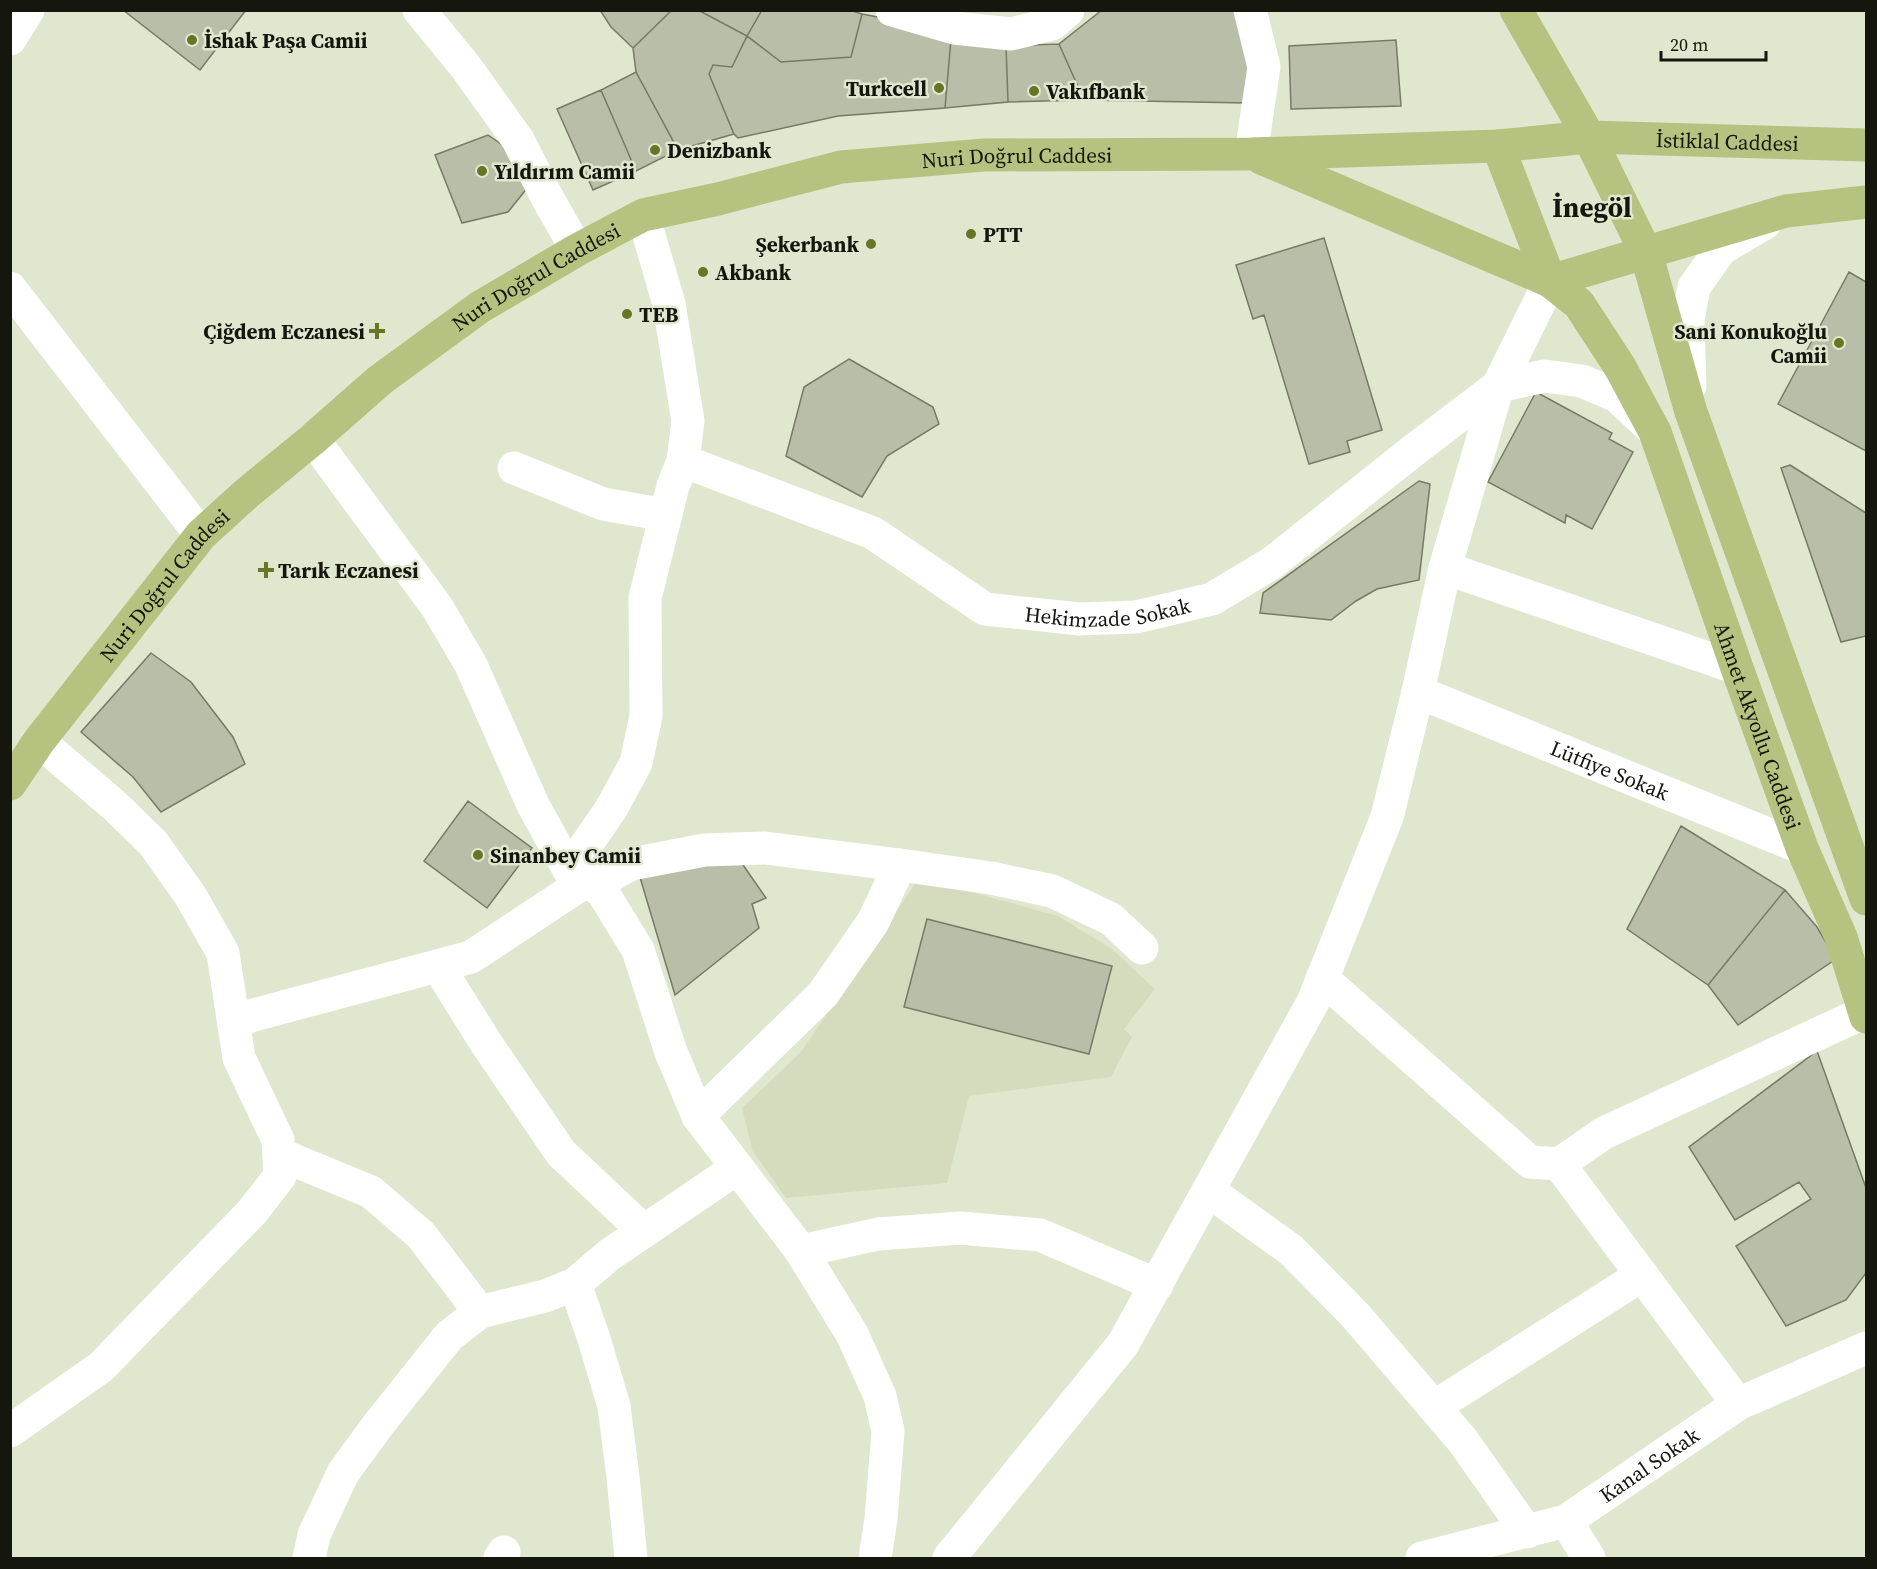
<svg xmlns="http://www.w3.org/2000/svg" width="1877" height="1569" viewBox="0 0 1877 1569" font-family="'Source Serif 4',serif">
<style>
.built{fill:#d4dcbd}
.building{fill:#b8bea7;stroke:#757b66;stroke-width:1.5}
.lines{fill:none;stroke-linecap:round;stroke-linejoin:round}
.minor{stroke:#fff;stroke-width:33}
.major{stroke:#b6c280;stroke-width:33}
.poi-dot{fill:#667624;stroke:#e0e7cf;stroke-width:2}
.labels{text-anchor:middle;dominant-baseline:central;stroke-width:5;stroke-linejoin:round;paint-order:stroke}
.poi-label{font-size:21px;font-weight:bold;fill:#15170f;stroke:#e0e7cf;text-anchor:start}
.street-label{font-size:21px;fill:#15170f;stroke:#e0e7cf}
.district-label{font-size:27px;font-weight:bold;fill:#15170f;stroke:#e0e7cf}
</style>
<rect width="100%" height="100%" fill="#e0e7cf"/>
<path class="built" d="M919,878L1058,916L1112,949L1155,989L1124,1029L1132,1037L1111,1077L969,1096L947,1183L786,1198L752,1150L742,1108L801,1052Z"/>
<path class="building" d="M123,10H246L200,70Z
M600,10H672L633,48L611,27Z
M672,10H698L747,36L732,67L713,65L709,74L734,134L678,150L636,72L633,48Z
M698,10H762L747,36Z
M762,10H849L862,14L851,57L781,62L747,36Z
M1102,10H1238L1252,60L1247,103L1084,100L1059,44Z
M862,14L888,19L951,39L945,108L838,116L738,138L734,134L709,74L713,65L732,67L747,36L781,62L851,57Z
M951,39L1006,46L1008,102L945,108Z
M1396,40L1401,106L1291,109L1289,46Z
M1059,44L1084,100L1008,102L1006,46Z
M636,72L678,150L636,171L601,90Z
M601,90L636,171L593,190L557,109Z
M488,135L517,155L528,187L508,212L462,223L435,155Z
M1324,238L1382,430L1347,441L1350,452L1309,464L1264,315L1253,319L1236,265Z
M1849,272L1866,282V451L1778,404Z
M849,359L933,407L939,424L887,456L862,497L786,456L804,387Z
M1536,392L1612,433L1609,439L1633,452L1592,529L1566,515L1565,523L1488,482Z
M1790,465L1866,513V636L1841,642L1781,468Z
M1419,481L1430,484L1419,580L1377,589L1356,601L1331,620L1260,613L1263,593Z
M151,653L191,682L233,737L245,764L161,812L133,777L81,732Z
M468,801L532,848L487,908L424,861Z
M1681,826L1785,890L1708,985L1627,929Z
M734,852L766,898L752,904L759,928L675,995L639,874Z
M1785,890L1817,927L1836,959L1738,1025L1708,985Z
M927,919L1112,966L1089,1054L904,1007Z
M1817,1051L1866,1188V1273L1846,1300L1786,1326L1736,1246L1811,1199L1799,1182L1735,1220L1689,1147Z"/>
<g class="lines">
<g class="minor">
<path d="M419,10L465,66L518,140L548,199L577,250"/>
<path d="M892,10L954,28L1011,34L1052,24L1068,10"/>
<path d="M1250,10L1264,67L1251,154"/>
<path d="M10,39L28,10"/>
<path d="M10,288L201,535"/>
<path d="M1690,386L1688,320L1694,287L1721,249L1765,223"/>
<path d="M313,439L437,607L471,665L533,805L569,870L602,891L638,950L671,1052L698,1116L801,1251L852,1334L880,1396L888,1431L881,1519L875,1558"/>
<path id="s1" d="M683,461L873,533L985,609L1080,619L1136,617L1212,599L1272,563L1414,450L1498,386L1545,376L1582,381L1617,396L1650,427"/>
<path d="M514,468L603,504L666,515"/>
<path d="M1445,568L1737,668"/>
<path id="s2" d="M1418,692L1802,848"/>
<path d="M569,870L611,809L636,763L646,716L645,598L673,486L683,461L688,421L669,304L643,215"/>
<path d="M593,885L631,864L705,850L765,848L900,865"/>
<path d="M438,966L486,1043L561,1153L644,1231"/>
<path d="M1322,978L1530,1162L1559,1164L1604,1133L1865,1012"/>
<path d="M235,1023L250,1016L471,957L586,881"/>
<path d="M698,1116L823,994L873,922L900,865L991,878L1052,891L1111,919L1142,948"/>
<path d="M279,1154L371,1192L421,1235L480,1312"/>
<path d="M1559,1164L1738,1404"/>
<path d="M1209,1191L1291,1250L1355,1315L1463,1441L1527,1532"/>
<path d="M801,1251L878,1234L960,1228L1040,1235L1157,1285"/>
<path d="M575,1284L594,1339L614,1406L623,1477L631,1558"/>
<path d="M1434,1407L1642,1275"/>
<path d="M10,1431L101,1367L252,1212L280,1176L278,1140L239,1058L223,953L190,895L153,843L115,806L39,741"/>
<path d="M1566,1521L1589,1558"/>
<path d="M309,1558L314,1535L343,1473L378,1425L449,1336L480,1312L545,1296L575,1284L609,1255L737,1168"/>
<path d="M500,1558L504,1552"/>
<path d="M949,1558L1123,1344L1313,1002L1387,817L1418,692L1445,568L1498,386L1550,281"/>
<path id="s3" d="M1422,1558L1566,1521L1738,1404L1866,1348"/>
</g>
<g class="major">
<path d="M1516,10L1589,137L1646,253L1691,412L1866,899"/>
<path id="s4" d="M1498,146L1550,281L1579,304L1620,367L1655,432L1737,668L1802,848L1841,937L1866,1017"/>
<path d="M1261,158L1550,281"/>
<path d="M1550,281L1786,211L1866,202"/>
<path id="s5" d="M10,784L39,741L201,535L246,494L313,439L380,380L480,307L577,250L643,215L718,199L841,167L984,155L1251,154L1498,146L1589,137L1866,145"/>
</g>
</g>
<g class="poi-dot">
<circle cx="192" cy="40" r="6"/>
<circle cx="939" cy="88" r="6"/>
<circle cx="1034" cy="91" r="6"/>
<circle cx="655" cy="150" r="6"/>
<circle cx="482" cy="171" r="6"/>
<circle cx="971" cy="234" r="6"/>
<circle cx="871" cy="244" r="6"/>
<circle cx="703" cy="272" r="6"/>
<circle cx="627" cy="314" r="6"/>
<path d="M374 322h6v6h6v6h-6v6h-6v-6h-6v-6h6z"/>
<circle cx="1839" cy="343" r="6"/>
<path d="M263 561h6v6h6v6h-6v6h-6v-6h-6v-6h6z"/>
<circle cx="478" cy="855" r="6"/>
</g>
<g class="labels">
<g class="poi-label">
<text x="204" y="40">İshak Paşa Camii</text>
<text x="927" y="88" text-anchor="end">Turkcell</text>
<text x="1046" y="91">Vakıfbank</text>
<text x="667" y="150">Denizbank</text>
<text x="494" y="171">Yıldırım Camii</text>
<text x="983" y="234">PTT</text>
<text x="859" y="244" text-anchor="end">Şekerbank</text>
<text x="715" y="272">Akbank</text>
<text x="639" y="314">TEB</text>
<text x="365" y="331" text-anchor="end">Çiğdem Eczanesi</text>
<text x="1827" y="331" text-anchor="end">Sani Konukoğlu<tspan x="1827" dy="24">Camii</tspan></text>
<text x="278" y="570">Tarık Eczanesi</text>
<text x="490" y="855">Sinanbey Camii</text>
</g>
<g class="street-label">
<text stroke="none"><textPath href="#s5" startOffset="1953">İstiklal Caddesi</textPath></text>
<text stroke="none"><textPath href="#s5" startOffset="1242">Nuri Doğrul Caddesi</textPath></text>
<text stroke="none"><textPath href="#s5" startOffset="738">Nuri Doğrul Caddesi</textPath></text>
<text stroke="none"><textPath href="#s5" startOffset="252">Nuri Doğrul Caddesi</textPath></text>
<text stroke="none"><textPath href="#s1" startOffset="462">Hekimzade Sokak</textPath></text>
<text stroke="none"><textPath href="#s4" startOffset="642">Ahmet Akyollu Caddesi</textPath></text>
<text stroke="none"><textPath href="#s2" startOffset="207">Lütfiye Sokak</textPath></text>
<text stroke="none"><textPath href="#s3" startOffset="249">Kanal Sokak</textPath></text>
</g>
<g class="district-label">
<text x="1592" y="207">İnegöl</text>
</g>
</g>
<rect width="1877" height="1569" fill="none" stroke="#15170f" stroke-width="24"/>
<path d="M1661 51v9h105v-9" fill="none" stroke="#15170f" stroke-width="3"/>
<text x="1670" y="51" font-size="18" fill="#15170f" stroke="#e0e7cf" stroke-width="4.5" paint-order="stroke">20 m</text>
</svg>
